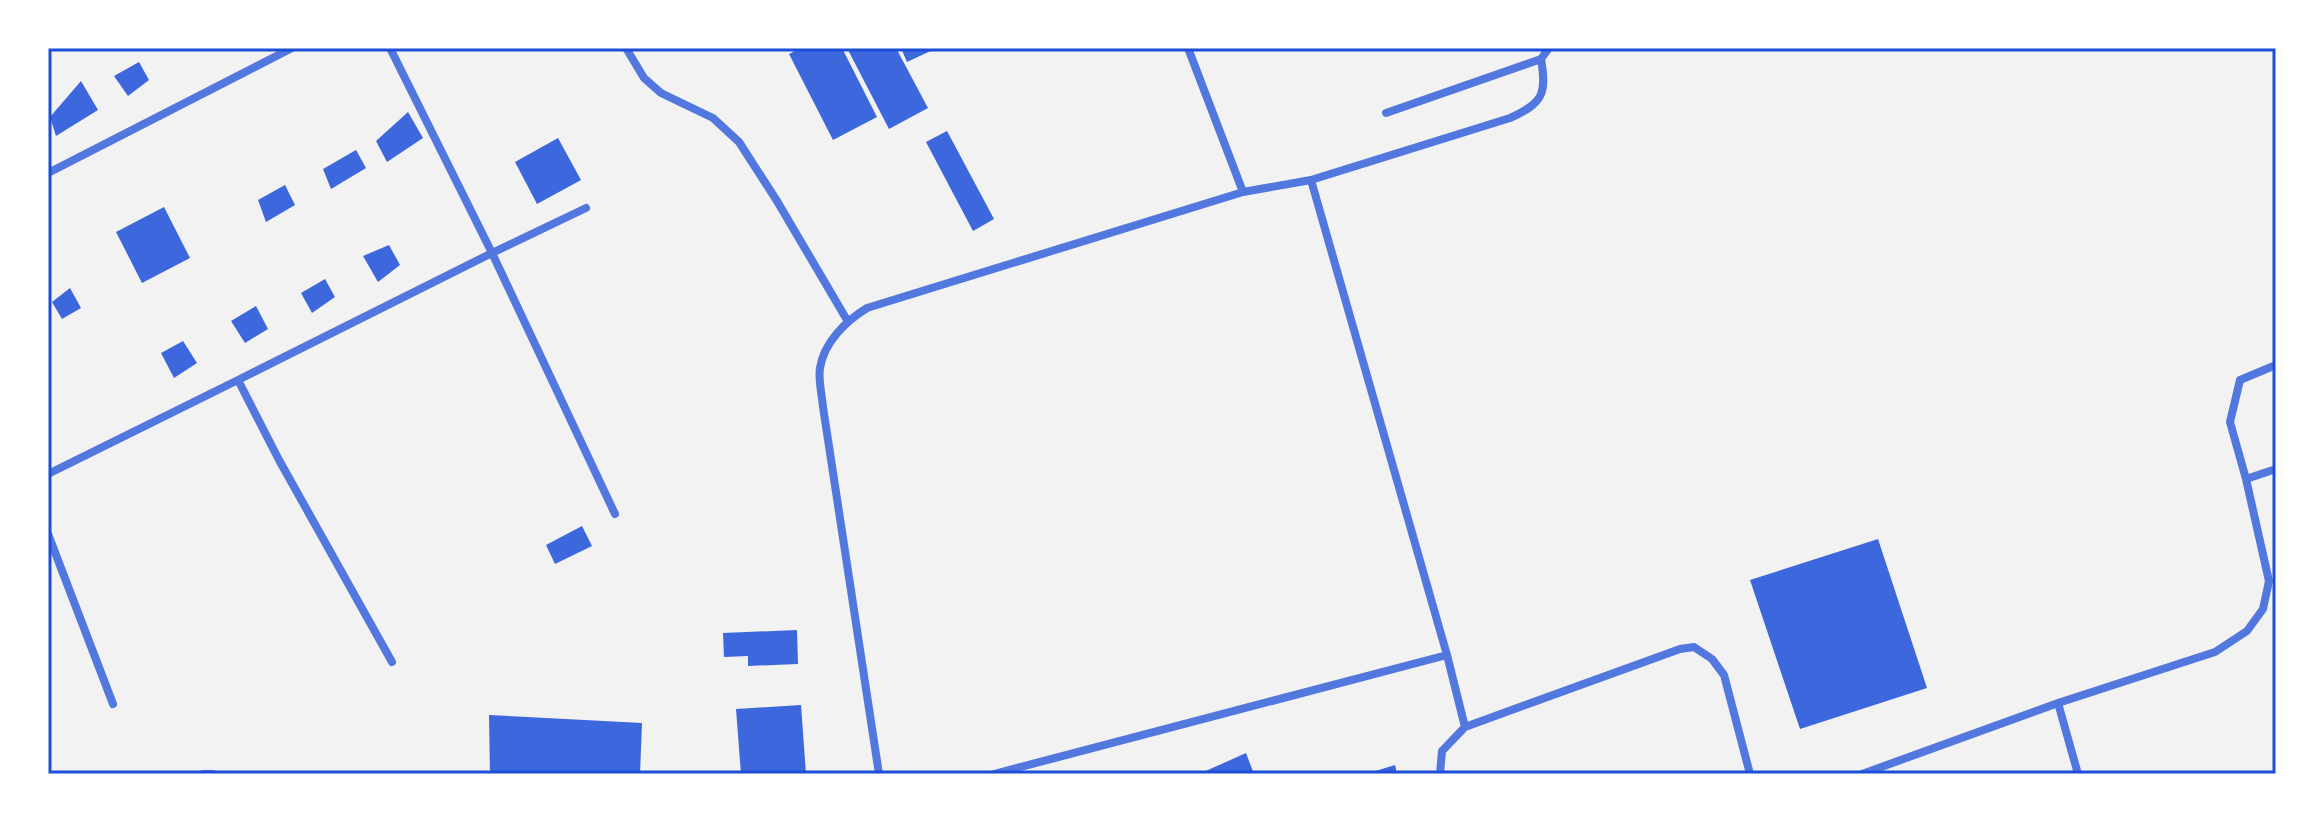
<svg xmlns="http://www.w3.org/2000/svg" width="2324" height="822" viewBox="0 0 2324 822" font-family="Montserrat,sans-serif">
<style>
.building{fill:#3d67dc}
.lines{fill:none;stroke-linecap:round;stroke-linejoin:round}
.minor{stroke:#5277de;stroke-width:8}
.neatline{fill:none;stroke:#1d4ed8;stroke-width:3}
</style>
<rect width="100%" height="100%" fill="#f2f2f2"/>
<path class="building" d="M801,48H842L877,117L833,140L789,54Z
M847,48H896L928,108L889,129Z
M901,48H937L907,62Z
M139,62L149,80L128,96L114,76Z
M81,81L98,110L56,136L50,117Z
M408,112L423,138L387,162L376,141Z
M947,131L994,219L973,231L926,142Z
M558,138L581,180L537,204L515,162Z
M356,150L366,168L331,189L323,169Z
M285,185L295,205L266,222L258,200Z
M164,207L190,258L142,283L116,232Z
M389,245L400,265L378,282L363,256Z
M325,279L335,297L312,313L301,293Z
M70,288L81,308L62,319L52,302Z
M256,306L268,329L245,343L231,321Z
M183,341L197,363L174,378L161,353Z
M582,526L592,546L555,564L546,545Z
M1878,539L1927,688L1800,729L1750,580Z
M797,630L798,664L748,666V656L724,657L723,633Z
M801,705L806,774H741L736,709Z
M489,715L642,723L640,774H490Z
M1246,753L1254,774H1199Z
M1395,765L1397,774H1369V773Z"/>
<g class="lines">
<path class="minor" d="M390,48L492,253L238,380L279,460L392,662
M626,48L644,78L661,93L713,118L739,142L777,201L847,320
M1188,48L1243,192
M1386,113L1541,59L1549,48
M48,173L292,48
M1311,180L1447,655L1465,727
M586,208L492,253L615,514
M48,474L238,380
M2246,479L2276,469
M48,534L113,704
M2058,703L2078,774
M203,774H213
M879,774L823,407C822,395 818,379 820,368C824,342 846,321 867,308L1243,192L1311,180L1510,118C1543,103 1547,94 1541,59
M994,774L1447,655
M1440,774L1442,751L1465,727L1680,649L1694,647L1712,659L1724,675L1750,774
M1862,774L2058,703L2215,652L2247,631L2263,609L2269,581L2246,479L2230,422L2240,380L2276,365"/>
</g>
<rect width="2324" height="822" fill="none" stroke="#ffffff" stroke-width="100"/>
<rect x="50" y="50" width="2224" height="722" class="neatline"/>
</svg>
